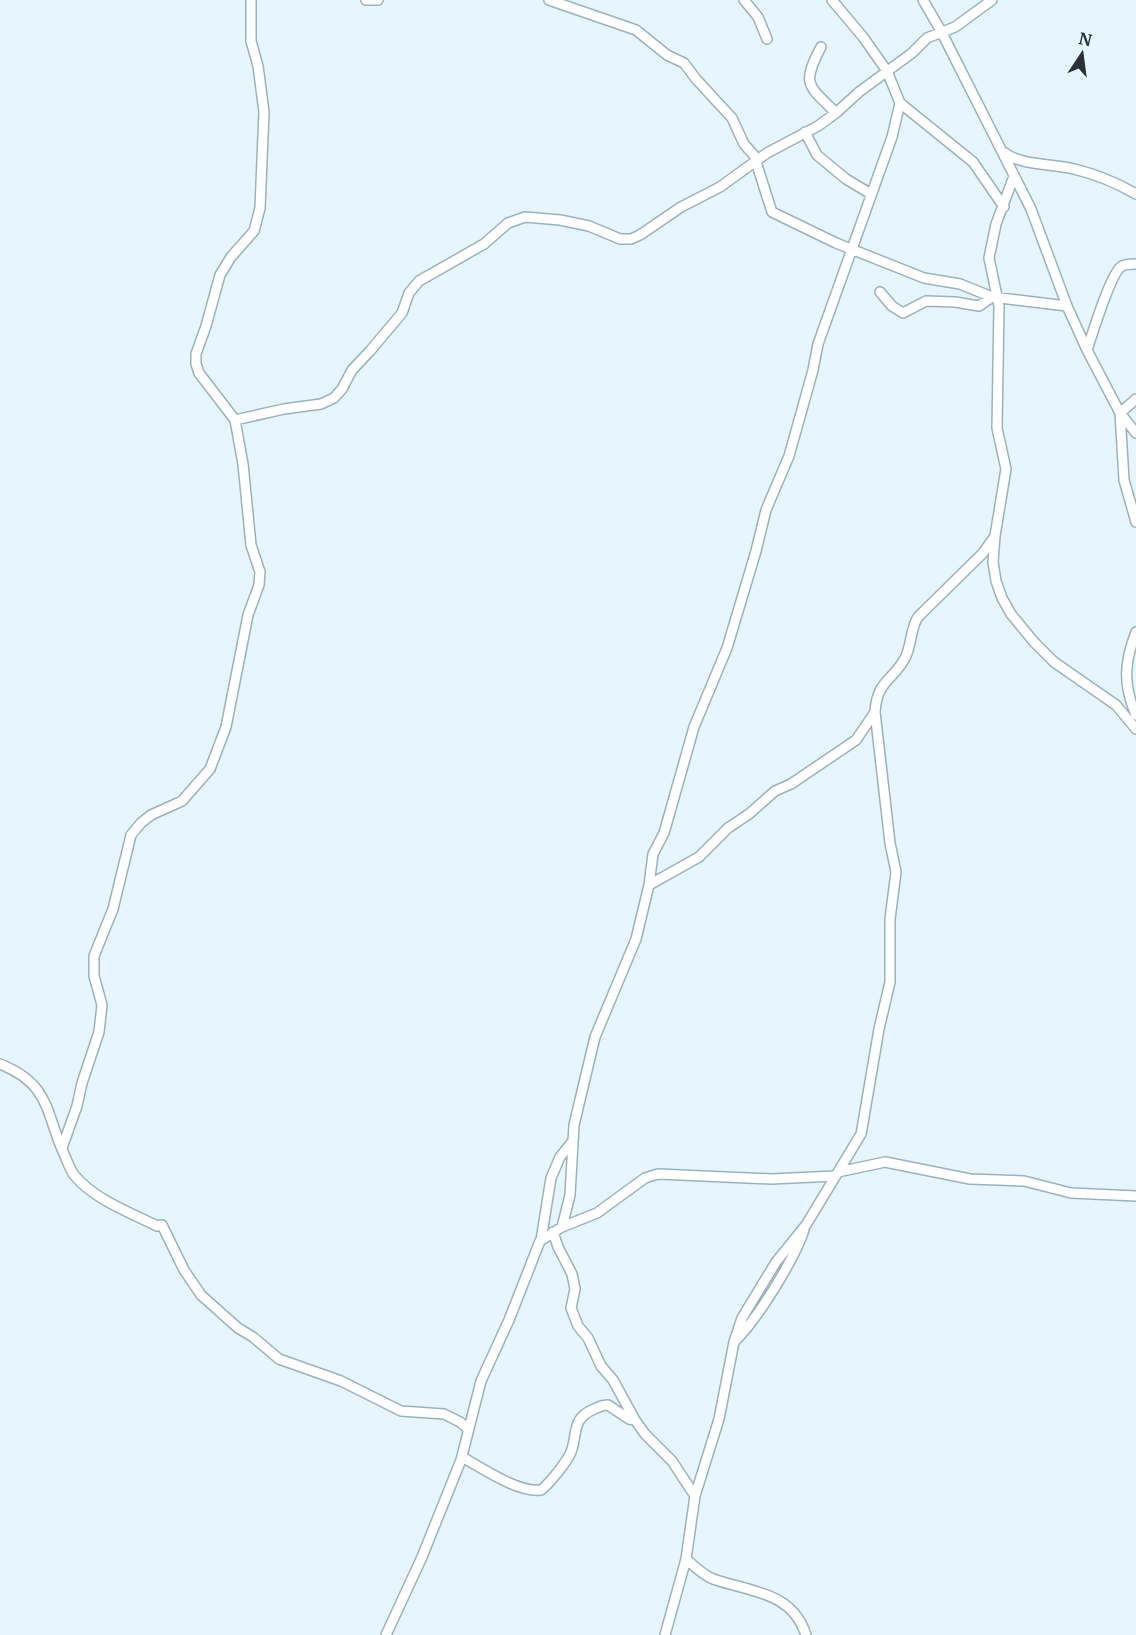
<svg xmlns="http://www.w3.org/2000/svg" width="1136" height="1635" viewBox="0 0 1136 1635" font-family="Merriweather,serif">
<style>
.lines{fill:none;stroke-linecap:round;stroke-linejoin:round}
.minor-casing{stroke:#9ab2c0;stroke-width:12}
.minor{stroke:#fff;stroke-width:9}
</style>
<rect width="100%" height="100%" fill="#e6f5fe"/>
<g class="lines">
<defs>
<path id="minor" d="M366,0H378
M549,0L636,30L667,55L684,63L696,79L732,118L744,144L758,160
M744,0L758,17L767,39
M832,0L863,37L887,71L900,103L973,162L1004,207
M923,0L941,31L1031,209L1067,306L1087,350L1120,413L1136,433
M821,47C801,85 808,85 836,113
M805,132L817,155L846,179L871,194
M1005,153C1019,165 1055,164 1074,169C1095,174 1117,183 1136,194
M756,162L772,212L836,243L924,278L960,284L992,297L1067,306
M1014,176L996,224L989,258L999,306L997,428L1006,469L995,536L993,562L996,581L1002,598L1011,614L1034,642L1054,662L1116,705L1136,729
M880,292L892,306L903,313L926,301L955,302L979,306L992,297
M1087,350C1092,335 1111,272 1122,266C1126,264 1131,264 1136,264
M1136,399L1120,413L1124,480L1136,522
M235,420L284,409L321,404L334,398L342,389L352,370L370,351L402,313L409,293L419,281L484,244L508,223L525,217L560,220L589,226L620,239H631L640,235L681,207L720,187L767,153L818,126L836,113L859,92L912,53L927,38L955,27L992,0
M1136,632C1124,663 1123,685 1136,715
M649,885L699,857L728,828L749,814L775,791L791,784L856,740L875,712
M0,1064C50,1084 45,1111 64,1154C67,1161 70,1169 74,1175C95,1200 129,1212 157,1226L162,1225L184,1270L201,1295L238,1328L253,1337L279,1359L341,1381L401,1411L444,1414L460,1422L467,1428
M62,1148L77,1106L82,1083L99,1032L102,1005L94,976V956L113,909L131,835L141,823L151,815L182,801L210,769L226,727L248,615L259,585L260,572L251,545L243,464L235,420L199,373L196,364V354L206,326L220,275L231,257L254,231L260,208L264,112L258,66L251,41V0
M838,1172L885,1162L970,1179L1024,1181L1071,1193L1136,1196
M562,1227L570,1195L574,1125L595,1037L636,939L649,885L653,854L664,833L694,727L727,648L756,551L766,510L789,456L813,370L818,344L892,137L900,103
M553,1232L558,1247L572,1274L575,1289L571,1308L578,1326L588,1338L601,1366L613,1380L635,1420L645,1434L672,1461L695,1496
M541,1240L551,1178L560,1157L572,1142
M736,1340C758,1318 794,1260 804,1230
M462,1457C482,1468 518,1493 541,1490C549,1484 567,1462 571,1452C578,1433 571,1419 594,1409C599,1407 602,1405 608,1405L629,1419L635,1420
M686,1559C694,1566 703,1575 713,1579C750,1592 792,1591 806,1635
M386,1635L422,1557L461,1460L481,1381L509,1320L540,1241L562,1227L597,1213L645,1178L658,1174L771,1179L835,1176
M665,1635L686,1559L695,1496L719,1419L734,1342L742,1318L776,1262L806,1225L861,1134L863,1123L879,1029L890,982V919L896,872L890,843L875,712C877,680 893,681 905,658C912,645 910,629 918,617L983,553L995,536"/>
</defs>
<use href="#minor" class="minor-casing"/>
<use href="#minor" class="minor"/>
</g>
<g transform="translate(1082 54) rotate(13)" stroke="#e6f5fe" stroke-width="4.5" paint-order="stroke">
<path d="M0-4.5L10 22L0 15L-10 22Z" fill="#273136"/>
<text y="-9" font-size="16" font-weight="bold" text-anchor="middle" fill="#273136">N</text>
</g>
</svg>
